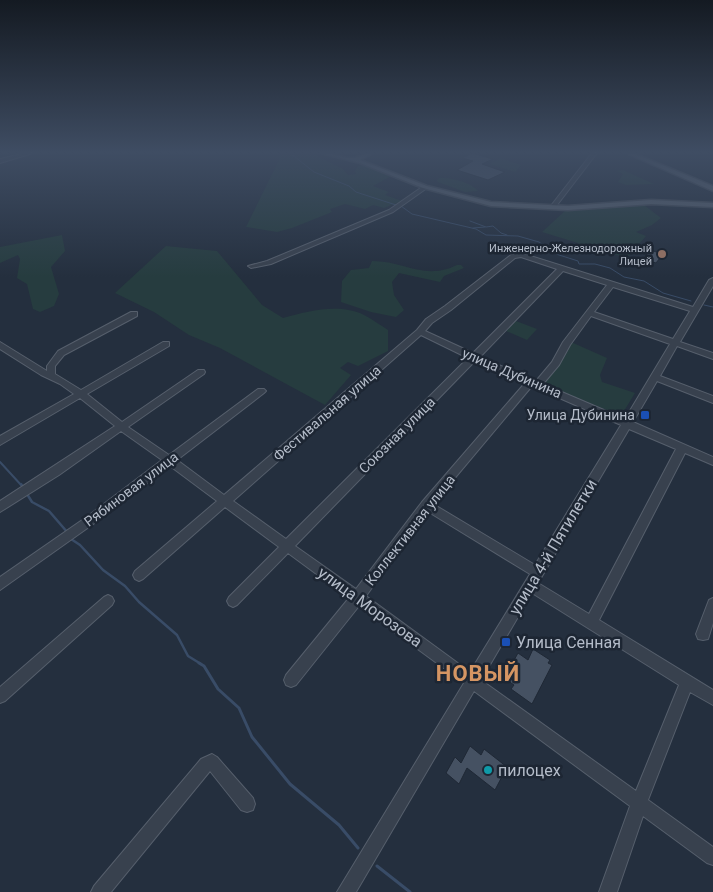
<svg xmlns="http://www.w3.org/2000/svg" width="713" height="892" viewBox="0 0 713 892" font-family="Roboto,sans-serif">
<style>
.green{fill:#263c3f}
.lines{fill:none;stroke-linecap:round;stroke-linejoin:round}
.stream-far3{stroke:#394c67;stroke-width:1}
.stream-far2{stroke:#394c67;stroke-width:2}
.stream-far1{stroke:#394c67;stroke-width:2.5}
.stream{stroke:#394c67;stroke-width:3}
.building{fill:#455162;stroke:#1f2835}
.minor-casing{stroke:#565f6c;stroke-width:2}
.major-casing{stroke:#414a57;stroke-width:3}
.minor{fill:#38414e;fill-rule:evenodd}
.major{fill:#56606e;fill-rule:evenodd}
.education-dot{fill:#8d6e63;stroke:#1d2633;stroke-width:2}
.transit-dot{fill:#1a4fb4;stroke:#1d2633;stroke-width:2}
.culture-dot{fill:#0f9aa8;stroke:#1d2633;stroke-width:2}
.labels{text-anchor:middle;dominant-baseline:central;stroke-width:5;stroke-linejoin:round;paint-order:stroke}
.far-poi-label{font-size:11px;fill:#b4bcc9;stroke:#1d2633;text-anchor:end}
.street-label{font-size:14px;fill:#b4bcc9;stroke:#1d2633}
.poi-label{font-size:14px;fill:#b4bcc9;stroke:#1d2633;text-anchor:end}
.near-street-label{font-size:16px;fill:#b4bcc9;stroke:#1d2633}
.near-poi-label{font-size:16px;fill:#b4bcc9;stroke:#1d2633;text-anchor:start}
.near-district-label{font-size:22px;font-weight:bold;letter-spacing:1px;fill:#d59563;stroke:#1d2633}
</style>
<rect width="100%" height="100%" fill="#242f3e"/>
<path class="green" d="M283,153H323L317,156L343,169L348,175L356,174L355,171L358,166L363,165L391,176L373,186L389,192L385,195L402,201L384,208L373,205L365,209L345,204L330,209L332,212L292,228L277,232L246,227L280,158L278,156Z
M500,158L521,165L515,172L490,164Z
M623,170L654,184L626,185L618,182L623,174L617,171Z
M440,178C450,177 473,183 478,191L465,192L438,182L437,180Z
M644,205L661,218L652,225L636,232L646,236L627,258L542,232L566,210Z
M62,235L65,251L51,267L59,294L54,306L40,312L33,309L27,284L17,278L20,259L18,255L0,263V247Z
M166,246L217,251L262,305L283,318C309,311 339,303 364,315C372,319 380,325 388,330V351L358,366L348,362L340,368L351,375L325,405L220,348L189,335L154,312L115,293Z
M372,261C405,261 424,281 457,265H461L464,268L444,276L440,282L399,273L392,282L394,295L404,310L396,317L371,312L341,302L342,281L351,270L369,268Z
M516,321L537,329L527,340L506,331Z
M571,342L607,358L600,375L602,382L635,393L621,416L544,384L543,382Z"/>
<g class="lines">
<path class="stream-far3" d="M290,153L314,172L349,186L356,192L396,205
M401,206L412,214L476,229L486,235L518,236L539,242L556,254L578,261L579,264H595L610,268L624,277L644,281L663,293L691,301
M470,221L486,227L493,226L501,233L507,235
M473,228L485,227
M704,305L713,307"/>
<path class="stream-far2" d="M0,462L22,486"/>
<path class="stream-far1" d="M21,484L24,488
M27,494L32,502L49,511L68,533
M71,539L80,545L103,570L125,586L139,602L177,635L188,656L201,664"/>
<path class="stream" d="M199,663L204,666L218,689L239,708L252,737L290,784L339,825L358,848
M377,866L410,892"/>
</g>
<path class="building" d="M472,153L493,159L482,164L505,172L488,180L457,170L473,161L462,158Z
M650,250L663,254L656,263L643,259Z
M533,649L550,660L548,663L552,665L532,704L511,689L514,685L504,678L518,653L528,660Z
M470,746L481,755L484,749L507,767L495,790L467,768L459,784L446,773L455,757L461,763Z"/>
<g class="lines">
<defs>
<path id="minor" d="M26,153H33L0,163V159Z
M592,153H597L554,209H550V207Z
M425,185L428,187L427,188L393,212L271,264L251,268L248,266L267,261L389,210Z
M521,253L693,307L709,280L713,278V286L680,342L713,353V359L677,346L660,376L713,396V403L657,381L633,422L713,457V465L685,453L599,620L713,690V705L690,692L648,800L713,847V865L707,863L643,816L617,892H599L630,806L474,691L356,892H337L464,683L359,606L296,685L291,687L286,685L284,680L286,675L349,598L288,553L237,605L233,607L229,605L227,601L229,597L279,547L225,507L143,579L139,581L135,579L133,575L135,571L217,501L170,466L96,522L0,590V577L88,516L162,460L121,431L59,475L0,512V501L115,426L80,398L0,445V436L74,394L60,384L41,375L0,349V342L47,371V366L58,351L131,312H137V316L64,355L55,366V374L81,390L163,342H169V346L87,394L122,422L198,370H204L205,372L204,374L128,427L169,455L258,389H264L266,391L264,393L177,460L224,495L417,330L426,319L445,306L511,255ZM521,257L557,269L473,353L425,331L432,323L451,310L515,258ZM563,271L607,285L563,342L552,362L536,381L480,357ZM613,287L690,311L673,339L594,312ZM591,316L670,344L625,419L543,384L559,365L570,345ZM421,335L468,358L286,539L233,501ZM475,361L525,383L422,502L356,589L295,546ZM532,386L621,425L535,565L433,504ZM629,429L676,449L589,614L538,583ZM427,511L530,574L470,672L366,596ZM532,593L679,685L636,791L481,680Z
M108,595L112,597L114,601L112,605L5,701L0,703V687L104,597Z
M713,598V623L708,639L703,640L698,639L696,634L709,600Z
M212,754L217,757L253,798L255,804L253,810L247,812L241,810L210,771L111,892H91L94,886L201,759Z"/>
<path id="major" d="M321,153C332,152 343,159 353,158C360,157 365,153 373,153L360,160L427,186L491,202L568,206L651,200L713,203V207L651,204L568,210L491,206L423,188L360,163Z
M626,153H633L713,186V191Z"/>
</defs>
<use href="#minor" class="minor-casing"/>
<use href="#major" class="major-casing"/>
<use href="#minor" class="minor"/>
<use href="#major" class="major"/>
</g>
<linearGradient id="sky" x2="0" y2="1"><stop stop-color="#141a22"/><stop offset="0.55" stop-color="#3f4d63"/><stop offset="1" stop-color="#3f4d63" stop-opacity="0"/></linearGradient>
<rect width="713" height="277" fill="url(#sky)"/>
<circle class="education-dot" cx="662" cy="254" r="5"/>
<g class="transit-dot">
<rect x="640" y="410" width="10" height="10" rx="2.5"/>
<rect x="501" y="637" width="10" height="10" rx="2.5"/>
</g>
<circle class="culture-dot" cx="488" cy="770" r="5"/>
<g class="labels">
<g class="far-poi-label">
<text x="652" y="248">Инженерно-Железнодорожный<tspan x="652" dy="13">Лицей</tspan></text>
</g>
<g class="street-label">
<text transform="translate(512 373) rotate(23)">улица Дубинина</text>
<text transform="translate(327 413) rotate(-41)">Фестивальная улица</text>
<text transform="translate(397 435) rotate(-45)">Союзная улица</text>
<text transform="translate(131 489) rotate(-37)">Рябиновая улица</text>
<text transform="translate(410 530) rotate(-52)">Коллективная улица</text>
</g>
<g class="poi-label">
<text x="635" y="415">Улица Дубинина</text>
</g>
<g class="near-street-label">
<text transform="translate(553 547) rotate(-59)">улица 4-й Пятилетки</text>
<text transform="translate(370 607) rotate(36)">улица Морозова</text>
</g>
<g class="near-poi-label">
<text x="516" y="642">Улица Сенная</text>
<text x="498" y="770">пилоцех</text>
</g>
<g class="near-district-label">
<text x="478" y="673">НОВЫЙ</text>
</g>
</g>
</svg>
